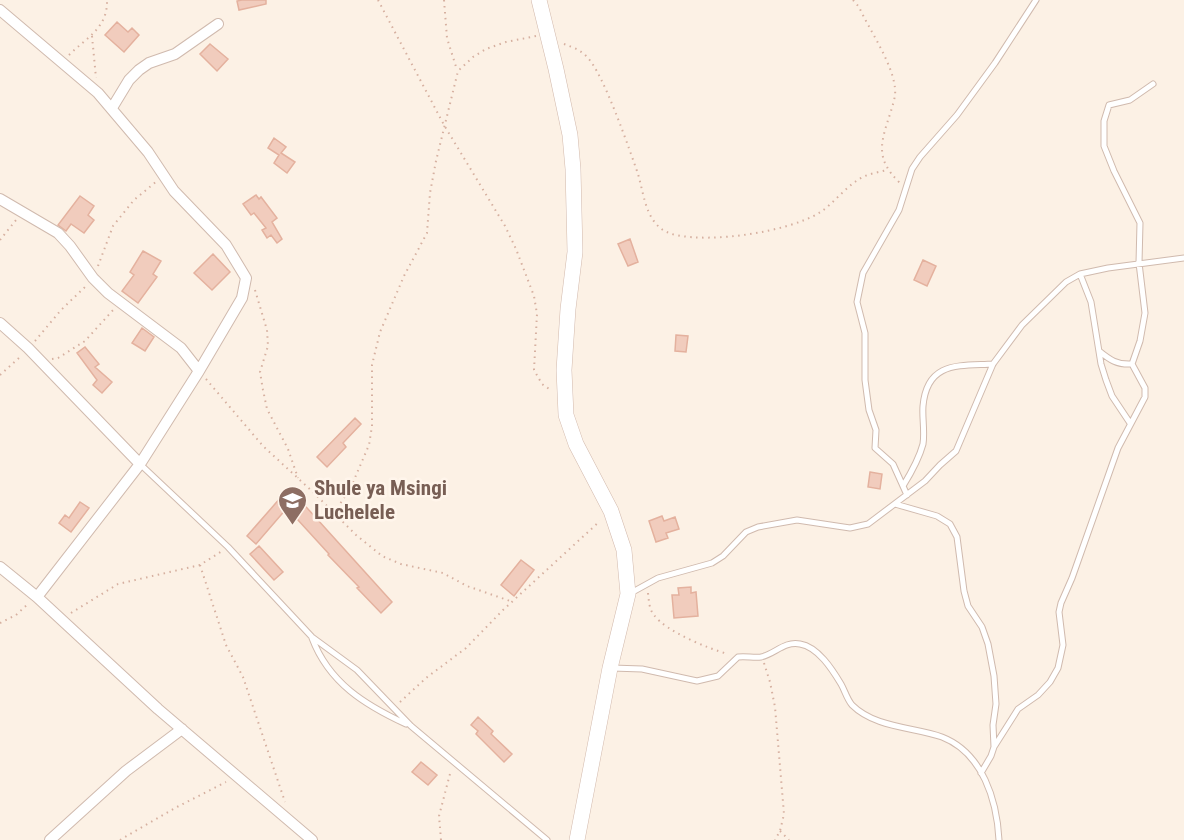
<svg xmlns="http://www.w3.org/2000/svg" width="1184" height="840" viewBox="0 0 1184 840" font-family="'Roboto Condensed',sans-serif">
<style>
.building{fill:#f1ccbd;stroke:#e4b19e;stroke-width:1.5}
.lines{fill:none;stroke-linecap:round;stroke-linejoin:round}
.lane-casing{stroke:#d0baae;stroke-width:7}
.street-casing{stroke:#d0baae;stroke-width:12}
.secondary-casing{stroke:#d2b9ac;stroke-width:16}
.path{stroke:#d6b0a0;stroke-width:2;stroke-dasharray:1.5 4.5;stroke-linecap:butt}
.lane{stroke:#fff;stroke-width:5}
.street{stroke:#fff;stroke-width:10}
.secondary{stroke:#fff;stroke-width:15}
.labels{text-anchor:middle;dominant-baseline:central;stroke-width:5;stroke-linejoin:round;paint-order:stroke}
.education-label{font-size:21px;font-weight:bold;fill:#785e54;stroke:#fff5eb;text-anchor:start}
</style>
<rect width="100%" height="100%" fill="#fcf1e5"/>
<path class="building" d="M242,0H266V4L239,10L237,1Z
M117,22L128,32L132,28L139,35L124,52L105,35Z
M210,44L228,59L217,71L200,54Z
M274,138L286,147L281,153L295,162L287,173L274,163L279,155L268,148Z
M256,195L259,199L261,197L277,218L272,222L282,239L277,243L271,235L267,238L262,230L266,228L254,213L251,215L243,204Z
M80,196L94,206L88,215L94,220L84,233L71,224L66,231L58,225Z
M630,239L638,262L628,266L618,244Z
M143,251L161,261L153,274L157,277L138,303L122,291L134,275L130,272Z
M213,254L230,272L212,290L194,273Z
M923,260L936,266L927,286L914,280Z
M142,328L154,337L145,351L132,343Z
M676,335L688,336L686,352L675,351Z
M85,347L99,364L95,367L112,382L102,393L93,385L97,380L77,353Z
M355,418L361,424L343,443L346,447L327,467L317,457Z
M870,472L882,474L880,489L868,487Z
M289,488L392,602L381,613L357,588L359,587L328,555L329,554L287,508L256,544L247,536Z
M80,502L89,508L71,532L59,523L65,515L69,518Z
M662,516L664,521L675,517L679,529L666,533L668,538L656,542L649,521Z
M259,546L283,572L274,580L250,554Z
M521,560L534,570L514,596L501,585Z
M691,587V593L696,592L698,616L674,618L672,595H679L678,588Z
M478,717L493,731L491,734L512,754L504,762L476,734L478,731L471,725Z
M421,762L437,775L428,785L412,772Z"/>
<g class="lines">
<defs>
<path id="lane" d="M1080,274L1091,302L1101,364L1106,380L1112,396L1130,423
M1099,351C1110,360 1117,365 1132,364
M140,464L228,547L312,637L357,670L411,726L547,840
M903,486C911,473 919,459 923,444C925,431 922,418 923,406C927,361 959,366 993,364
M907,495L893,464L875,448L876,430L869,410L865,380V333L857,302L863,273L899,210L912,169L920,157L957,115L995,63L1036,0
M895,504L937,516L950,524L957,537L964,591L968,606L982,627L988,644L994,676L996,704L993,725L994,747L991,756L981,773
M629,594L658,578L712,563L723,556L746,532L758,527L797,520L850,528L868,524L925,481L940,465L956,451L993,364L1022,325L1066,282L1080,274L1108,268L1184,258
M312,638C329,683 365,705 406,724
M612,668L642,669L697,681L718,676L738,657C746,656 754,658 761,657C775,654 784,641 800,644C818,647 832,669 841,684C845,691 847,699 852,705C875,728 914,727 942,737C983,753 997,801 999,840
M994,747L1018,709L1038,695L1050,682L1058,668L1063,645L1059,612L1061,603L1072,578L1118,448L1145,397V388L1132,364L1140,341L1145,313L1139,263L1140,223L1114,171L1104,146V121L1109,105L1130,100L1153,84"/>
<path id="street" d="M0,10L98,93L148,152L174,191L226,245L246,278L242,298L199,371L140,464L37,597
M112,108L129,80L139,70L149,63L175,54L218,24
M0,199L58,233L70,246L93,278L108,293L181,348L199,371
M0,323L28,348L140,464
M0,567L37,597L158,709L312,840
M50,840L126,771L182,729"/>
<path id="secondary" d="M539,0L556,69L570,135L573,169L575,252L568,309L564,370L566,415L576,444L611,511L624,550L628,594L610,668L577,840"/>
</defs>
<use href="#lane" class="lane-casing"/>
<use href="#street" class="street-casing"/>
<use href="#secondary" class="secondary-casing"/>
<path class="path" d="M378,0L444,125L505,226L516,249L534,296L537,314L534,370L542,384L552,391
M444,0L447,38L457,70
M853,0L859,7C870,31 892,62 895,88C896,96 893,104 891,111C881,142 874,158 900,183
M92,36L96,78
M564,44C572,47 581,50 587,57C603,72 630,151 638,174C645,198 646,229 676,235C713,243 787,232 819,213C835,203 847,184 865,176C872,173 880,172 887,170
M69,55C86,38 108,28 107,0
M0,240L16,220
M98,266L113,226L134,200L157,181
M255,290L267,330L268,346L260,372L263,390L267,409L288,449L298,478
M35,341L61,310L86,286
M52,359L58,358L85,341L114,309
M0,375L21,356
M206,379L263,446L314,493L356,535L382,556L401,564L443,573L467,586L513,602
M334,513L351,487L369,445L372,426V365L380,332L404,276L427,233L430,193L436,161L458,71L473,57L486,49L506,42L536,36
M200,565L226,645L243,677L285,802
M648,593C649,601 649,609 654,615C665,631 709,649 728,654
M71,613L118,584L200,565L222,551
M0,623L16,615L28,604
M764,663L770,682L775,707L784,814L780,831L775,840
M400,702L426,678L466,648L503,610L600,521
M780,831L789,840
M120,840L175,808L226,782
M441,840L439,816L451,770"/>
<use href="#lane" class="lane"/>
<use href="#street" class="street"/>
<use href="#secondary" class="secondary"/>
</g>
<defs>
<symbol id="school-pin" viewBox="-11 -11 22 30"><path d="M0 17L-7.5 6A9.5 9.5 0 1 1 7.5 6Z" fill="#8d6e63" stroke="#fff5eb"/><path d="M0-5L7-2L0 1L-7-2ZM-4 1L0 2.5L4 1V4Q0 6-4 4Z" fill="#fff"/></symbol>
</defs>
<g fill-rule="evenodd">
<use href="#school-pin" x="276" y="484" width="33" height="45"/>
</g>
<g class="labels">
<g class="education-label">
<text x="314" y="488">Shule ya Msingi<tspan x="314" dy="24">Luchelele</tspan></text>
</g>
</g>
</svg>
